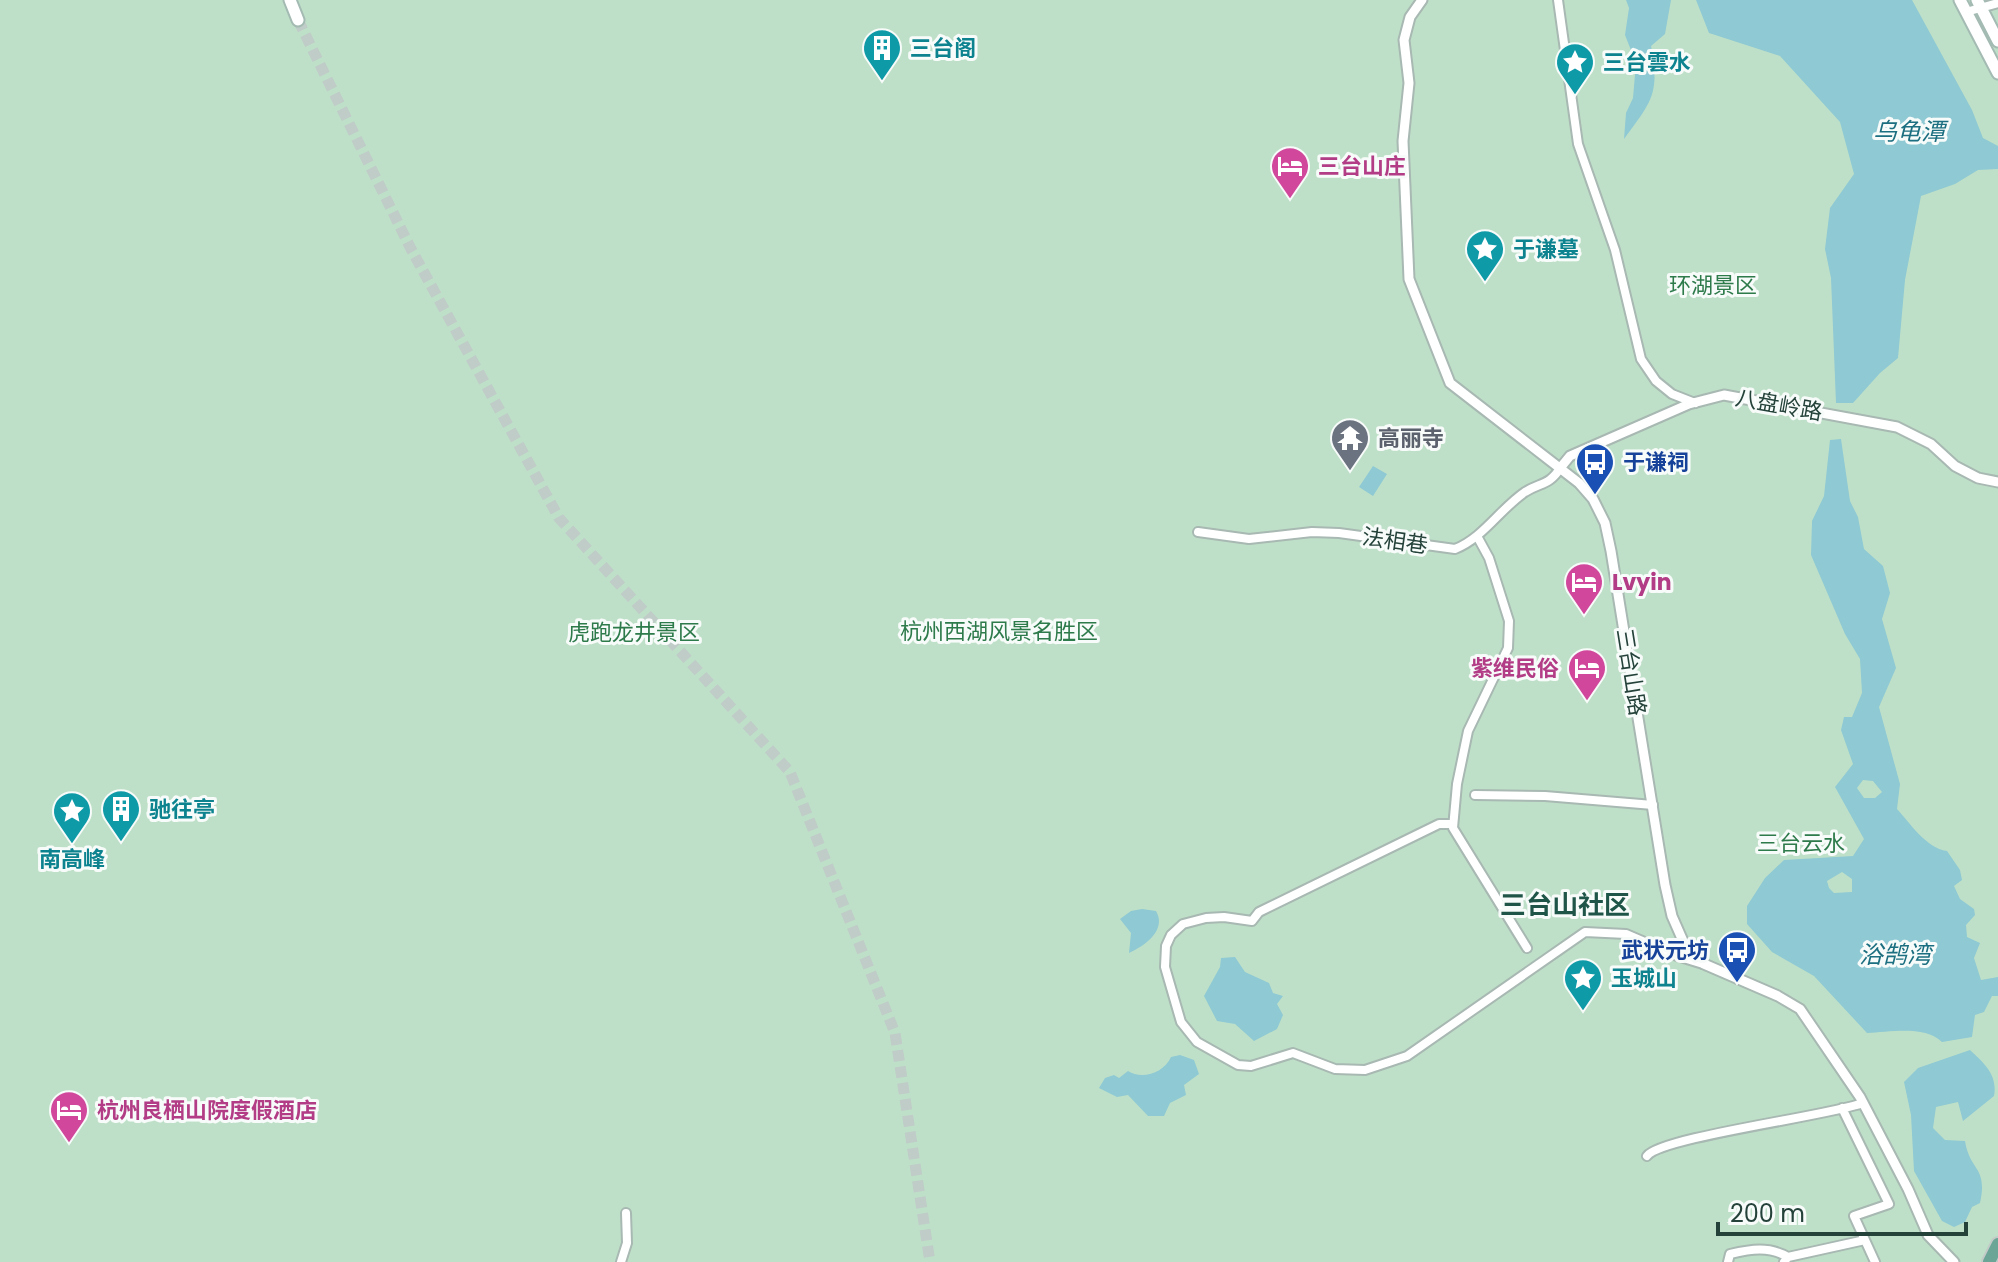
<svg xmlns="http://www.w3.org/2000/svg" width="1998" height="1262" viewBox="0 0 1998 1262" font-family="Poppins,'Noto Sans SC',sans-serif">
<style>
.green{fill:#bfe0c8}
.water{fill:#8ec9d4;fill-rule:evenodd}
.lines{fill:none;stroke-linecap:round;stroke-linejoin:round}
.secondary-tunnel{stroke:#bfccc8;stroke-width:11;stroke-dasharray:11 5.5;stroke-linecap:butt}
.minor-casing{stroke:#a8b8b2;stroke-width:12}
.tertiary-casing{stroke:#a8b8b2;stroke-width:13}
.secondary-casing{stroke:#a4bbb3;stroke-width:15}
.primary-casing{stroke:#c2cac8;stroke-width:16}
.minor{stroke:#fff;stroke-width:8}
.tertiary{stroke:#fff;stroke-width:9}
.secondary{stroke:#fff;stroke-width:11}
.primary{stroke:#6aa596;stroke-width:12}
.labels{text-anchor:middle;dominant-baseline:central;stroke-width:6;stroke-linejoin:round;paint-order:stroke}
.culture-label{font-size:22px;font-weight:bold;fill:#0d838f;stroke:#f7fbf9;text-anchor:start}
.hotel-label{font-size:22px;font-weight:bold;fill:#b23c85;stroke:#f7fbf9;text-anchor:start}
.park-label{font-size:22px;fill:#2d7a4b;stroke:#f7fbf9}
.street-label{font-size:22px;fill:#24423a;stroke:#f7fbf9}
.worship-label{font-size:22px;font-weight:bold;fill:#5b616d;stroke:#f7fbf9;text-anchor:start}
.transit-label{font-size:22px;font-weight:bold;fill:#164399;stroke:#f7fbf9;text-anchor:start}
.water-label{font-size:24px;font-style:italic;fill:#1c6f80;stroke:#f7fbf9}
.quarter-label{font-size:26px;font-weight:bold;fill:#1f5548;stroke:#f7fbf9}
</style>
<rect width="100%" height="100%" fill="#e6efeb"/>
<path class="green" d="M0,0H1998V1262H0Z"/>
<path class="water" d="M1626,0H1671L1665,34L1651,46C1660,94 1652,101 1624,139L1626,113L1633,98L1636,63L1625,35L1629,8Z
M1696,0H1912L1972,110L1983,138L1998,146V169L1978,170L1955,184L1921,196L1905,280L1898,358L1880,373L1853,403H1836L1831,278L1825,249L1830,208L1854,174L1840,122L1780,56L1709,33Z
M1841,439L1850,501L1858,517L1864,549L1883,566L1890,593L1882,619L1896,668L1879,707L1900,784L1897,809C1910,823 1926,848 1947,851L1960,870L1962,880L1954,886L1960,899L1974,909L1975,915L1966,925L1967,937L1980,943L1974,958L1981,980L1998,977V996H1992L1984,1012L1975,1015L1972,1037L1942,1042C1925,1025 1890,1032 1867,1033L1814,976L1772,952L1747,924V906L1765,878L1784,860L1853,856L1864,839L1835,787L1853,764L1841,730L1844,717H1852L1862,693L1860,659L1845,634L1811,555L1812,521L1824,496L1830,440ZM1863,780L1873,781L1882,792L1875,798H1864L1857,788ZM1842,872L1852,879V892L1834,893L1829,888L1827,881Z
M1373,466L1387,474L1373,496L1359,487Z
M1142,909L1156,911C1167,930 1145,946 1129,953L1131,933L1120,919L1131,911Z
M1235,957L1245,972L1269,983L1273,993L1283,996L1277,1004L1283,1015L1277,1029L1254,1041L1235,1024L1217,1021L1204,996L1220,967L1221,958Z
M1970,1050C1984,1063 1998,1075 1994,1096L1963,1121L1958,1102L1936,1107L1933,1128L1945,1140L1965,1141C1970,1172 1988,1166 1980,1203L1972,1207L1965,1222L1954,1227L1942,1221L1914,1171L1911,1115L1904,1082L1918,1068Z
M1180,1055L1194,1060L1199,1074L1184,1085L1186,1095L1170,1103L1164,1116H1148L1128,1095L1117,1097L1099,1088L1105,1078L1114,1075L1119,1078L1128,1071C1142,1080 1164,1073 1171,1057Z"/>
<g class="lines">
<path class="secondary-tunnel" d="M298,20L411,249L559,518L790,772L895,1033L930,1262"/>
<defs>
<path id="minor" d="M1558,0L1578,144L1615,250L1641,359L1656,381L1672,394L1695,403
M1966,12L1998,3
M1198,532L1249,539L1312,532L1339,533L1455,549C1483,538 1500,509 1525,492C1541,482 1549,486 1561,467
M1477,536L1489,558L1509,621L1508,648L1468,731L1457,784L1453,828L1527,948
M1475,795L1545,796L1653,805
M1453,824H1439L1259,912L1252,921L1224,917L1206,918L1183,924L1171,935L1166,946L1165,967L1181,1022L1197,1042L1238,1065L1251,1066L1293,1053L1335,1069L1365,1070L1407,1056L1585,932L1626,934L1677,956L1703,964
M1842,1108L1889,1204L1854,1216L1875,1262
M1647,1156C1661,1137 1828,1116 1863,1103
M621,1262L627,1243L626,1213
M1728,1262L1730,1254C1751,1249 1769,1246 1788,1257
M1784,1262L1788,1257L1865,1240"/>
<path id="tertiary" d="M1422,0L1410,17L1404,40L1409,83L1403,141L1409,279L1450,383L1579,483L1593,499L1605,523L1611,551L1665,885L1672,916L1683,941L1704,964L1778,996L1800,1009L1860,1097L1908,1189L1928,1235L1954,1262
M1561,467L1570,456L1689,404L1724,395L1897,427L1931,444L1955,466L1978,478L1998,482"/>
<path id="secondary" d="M290,0L298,20
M1960,0L1998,73
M1977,0L1998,41"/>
<path id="primary" d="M1989,1262L1998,1244"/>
</defs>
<use href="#minor" class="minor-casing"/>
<use href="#tertiary" class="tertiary-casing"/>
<use href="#secondary" class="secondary-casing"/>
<use href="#primary" class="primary-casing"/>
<use href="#minor" class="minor"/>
<use href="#tertiary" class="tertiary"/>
<use href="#secondary" class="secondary"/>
<use href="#primary" class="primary"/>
</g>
<defs>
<symbol id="building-pin" viewBox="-11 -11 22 30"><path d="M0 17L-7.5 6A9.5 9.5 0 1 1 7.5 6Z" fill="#0f9aa8" stroke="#f7fbf9"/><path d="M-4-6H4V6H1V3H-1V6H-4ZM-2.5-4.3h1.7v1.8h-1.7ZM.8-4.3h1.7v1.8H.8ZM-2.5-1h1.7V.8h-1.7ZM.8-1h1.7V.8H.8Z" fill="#fff"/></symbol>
<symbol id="sight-pin" viewBox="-11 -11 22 30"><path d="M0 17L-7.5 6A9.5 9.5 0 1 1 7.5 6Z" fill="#0f9aa8" stroke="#f7fbf9"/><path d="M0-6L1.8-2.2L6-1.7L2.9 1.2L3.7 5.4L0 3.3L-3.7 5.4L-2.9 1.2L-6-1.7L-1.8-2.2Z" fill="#fff"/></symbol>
<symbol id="hotel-pin" viewBox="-11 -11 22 30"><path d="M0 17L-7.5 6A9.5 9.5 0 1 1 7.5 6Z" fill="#d1479c" stroke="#f7fbf9"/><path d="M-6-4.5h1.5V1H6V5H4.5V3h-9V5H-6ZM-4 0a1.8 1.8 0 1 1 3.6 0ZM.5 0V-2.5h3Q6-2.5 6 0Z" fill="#fff"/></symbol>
<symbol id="temple-pin" viewBox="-11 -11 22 30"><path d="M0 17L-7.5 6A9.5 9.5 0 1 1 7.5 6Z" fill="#6b7280" stroke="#f7fbf9"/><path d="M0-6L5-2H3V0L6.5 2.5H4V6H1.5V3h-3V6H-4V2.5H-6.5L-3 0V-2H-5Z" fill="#fff"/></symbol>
<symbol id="bus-pin" viewBox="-11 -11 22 30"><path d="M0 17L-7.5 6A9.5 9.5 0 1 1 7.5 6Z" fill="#1a4fb4" stroke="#f7fbf9"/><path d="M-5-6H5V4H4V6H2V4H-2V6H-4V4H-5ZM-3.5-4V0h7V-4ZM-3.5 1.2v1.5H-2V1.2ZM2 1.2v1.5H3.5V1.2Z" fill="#fff"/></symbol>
</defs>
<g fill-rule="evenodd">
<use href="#building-pin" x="860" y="26" width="44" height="60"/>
<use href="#sight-pin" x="1553" y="40" width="44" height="60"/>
<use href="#hotel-pin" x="1268" y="144" width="44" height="60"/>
<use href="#sight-pin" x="1463" y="227" width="44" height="60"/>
<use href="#temple-pin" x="1328" y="416" width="44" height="60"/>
<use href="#bus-pin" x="1573" y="440" width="44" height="60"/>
<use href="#hotel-pin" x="1562" y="560" width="44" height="60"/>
<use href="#hotel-pin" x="1565" y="646" width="44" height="60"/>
<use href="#building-pin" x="99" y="787" width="44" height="60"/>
<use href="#sight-pin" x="50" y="789" width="44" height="60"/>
<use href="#bus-pin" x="1715" y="928" width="44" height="60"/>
<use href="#sight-pin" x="1561" y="956" width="44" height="60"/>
<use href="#hotel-pin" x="47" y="1088" width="44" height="60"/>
</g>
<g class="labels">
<g class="culture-label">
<text x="910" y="48">三台阁</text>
<text x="1603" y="62">三台雲水</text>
<text x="1513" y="249">于谦墓</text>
<text x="149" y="809">驰往亭</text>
<text x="72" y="859" text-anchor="middle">南高峰</text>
<text x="1611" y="978">玉城山</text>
</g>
<g class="hotel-label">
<text x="1318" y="166">三台山庄</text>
<text x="1612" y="582">Lvyin</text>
<text x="1559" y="668" text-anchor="end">紫维民俗</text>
<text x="97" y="1110">杭州良栖山院度假酒店</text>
</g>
<g class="park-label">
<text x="1713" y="285">环湖景区</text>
<text x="999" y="631">杭州西湖风景名胜区</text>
<text x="634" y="632">虎跑龙井景区</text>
<text x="1801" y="843">三台云水</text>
</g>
<g class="street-label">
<text transform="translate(1779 405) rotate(10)">八盘岭路</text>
<text transform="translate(1395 541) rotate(8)">法相巷</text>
<text transform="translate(1631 672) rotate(81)">三台山路</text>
</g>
<g class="worship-label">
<text x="1378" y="438">高丽寺</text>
</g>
<g class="transit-label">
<text x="1623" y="462">于谦祠</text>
<text x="1709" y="950" text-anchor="end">武状元坊</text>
</g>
<g class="water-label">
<text x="1909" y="131">乌龟潭</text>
<text x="1895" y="954">浴鹄湾</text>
</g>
<g class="quarter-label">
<text x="1565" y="905">三台山社区</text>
</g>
</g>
<path d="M1718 1222v12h248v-12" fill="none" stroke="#24423a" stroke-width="4"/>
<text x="1730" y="1222" font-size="24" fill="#24423a" stroke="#f7fbf9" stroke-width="6" paint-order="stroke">200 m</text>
</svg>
